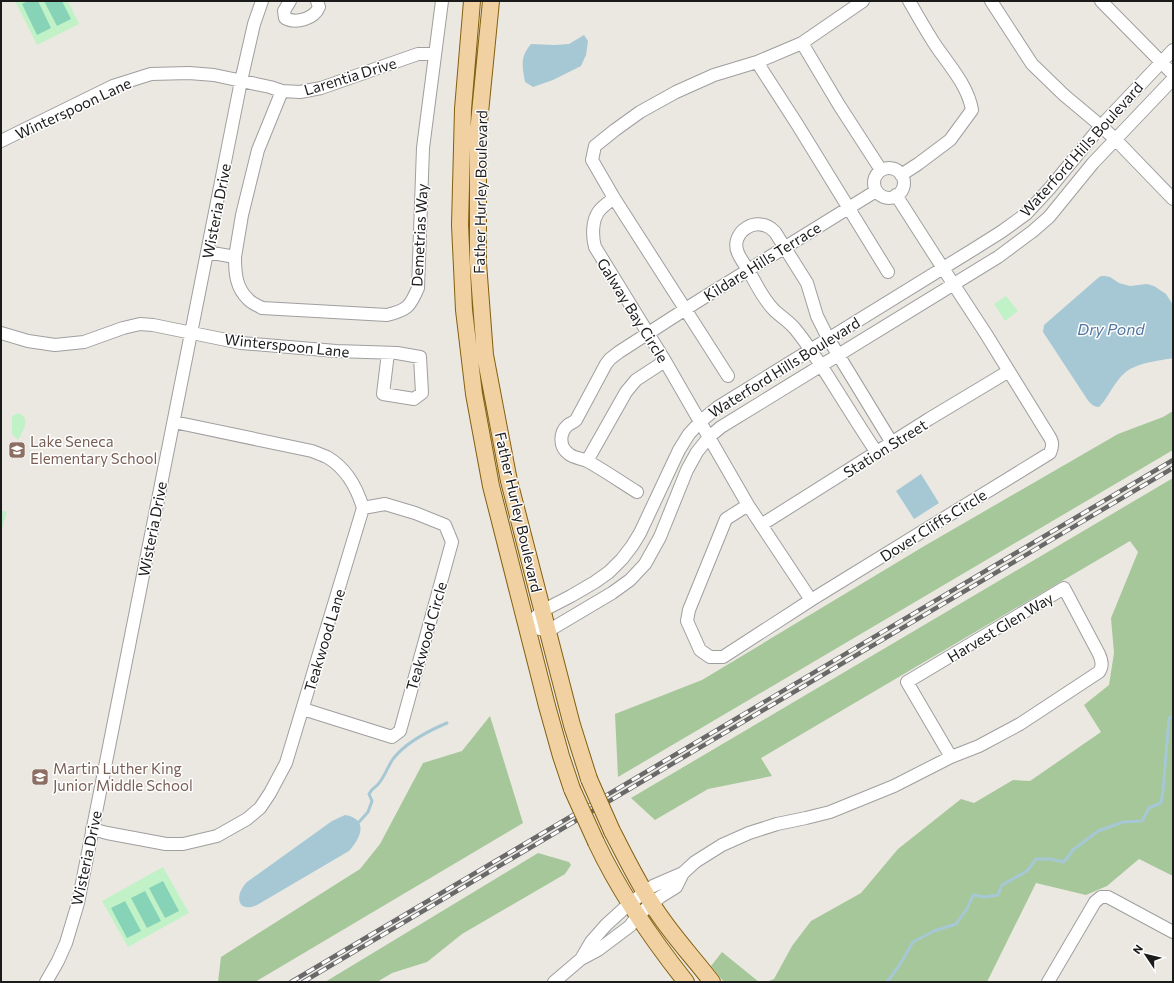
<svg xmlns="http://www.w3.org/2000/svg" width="1174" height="983" viewBox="0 0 1174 983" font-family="Commissioner,sans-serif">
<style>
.forest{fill:#a6c79a}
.park{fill:#c1f2c7}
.pitch{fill:#87d3b8}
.water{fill:#a6c8d5}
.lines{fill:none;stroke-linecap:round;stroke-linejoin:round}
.stream{stroke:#a6c8d5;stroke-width:3}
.minor-casing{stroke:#9f9f9f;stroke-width:14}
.major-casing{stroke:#82600f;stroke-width:18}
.minor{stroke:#fff;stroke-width:12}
.major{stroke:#f1d1a1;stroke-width:16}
.rail-casing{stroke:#696969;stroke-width:4.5}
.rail{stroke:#fff;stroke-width:3;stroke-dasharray:9;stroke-linecap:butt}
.major-bridge-casing{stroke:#82600f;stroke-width:18;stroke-linecap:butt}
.major-bridge{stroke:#f1d1a1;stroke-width:16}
.labels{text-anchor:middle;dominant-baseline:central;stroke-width:3;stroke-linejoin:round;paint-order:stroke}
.street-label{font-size:15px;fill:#1b1b1b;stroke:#fff}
.education-label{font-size:15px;fill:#785e54;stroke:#fff;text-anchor:start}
.water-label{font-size:16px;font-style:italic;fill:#52769f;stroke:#fff}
</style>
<rect width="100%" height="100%" fill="#ebe8e1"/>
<path class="forest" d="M1173,411V450L618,777L615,714L702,680L926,545L1118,434L1163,417Z
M1173,478V876L1139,859L1107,886L1086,895L1036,883L987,982H766L774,979L792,946L811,921L861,893L898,849L961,799L974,803L1013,780L1030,781L1101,732L1084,705L1109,685L1114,653L1111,618L1138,552L1130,541L761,758L772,776L708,789L655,820L631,798Z
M490,716L523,823L255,982H218L221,957L360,869L380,844L423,763L462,751Z
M538,853L569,862L571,865L565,874L462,934L427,962L392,973L377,982H325Z
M722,952L759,982H724L711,966Z"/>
<path class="park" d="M15,1H68L79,24L37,45Z
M1006,296L1018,311L1005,321L994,304Z
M18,413C32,417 23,432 18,440L12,434V416Z
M1,510L7,512L1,532Z
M163,867L189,913L128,947L102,901Z"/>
<path class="pitch" d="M28,1H38L51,28L37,35L22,4Z
M44,1H62L71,19L57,26Z
M163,881L179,911L165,918L149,888Z
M145,891L161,921L147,928L131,898Z
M125,901L141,931L127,938L111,908Z"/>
<path class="water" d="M584,35L588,41L586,55L581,66L553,80L533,87L525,82C522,66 520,57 531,44L554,45L569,44Z
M1101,276H1105L1110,277L1119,283L1130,286L1147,284L1154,286L1166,294L1173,305V358C1154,362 1132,362 1119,379C1112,387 1107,399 1099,407C1093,407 1090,403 1087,399L1043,332L1044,325L1098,278Z
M921,474L939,503L914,519L896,491Z
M345,815C369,819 361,838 349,851L257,905C237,914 234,895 247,882L332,821Z"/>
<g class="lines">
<path class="stream" d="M359,822L368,812L372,801L369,794C373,786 375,789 379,783C385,776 388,766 393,759C406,742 428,731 447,723
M887,982L899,966L913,942L934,931L956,924L968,907L973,895L985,897L998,895L1002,885L1027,871L1036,859H1050L1064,862L1073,850L1098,831L1123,822L1142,821L1149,808L1161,803L1163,791L1169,718L1173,716"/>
<defs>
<path id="minor" d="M290,1L284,11L285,18C296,24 314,19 319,7L317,1
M991,1L1032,64L1064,95L1101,126L1115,139L1173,199
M1101,1L1173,74
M802,43L839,105L881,170
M757,62L797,124L888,272
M1,141L113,86L151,74L189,73L214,75L270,87L282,91L300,92L321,88L418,54H434
M874 183a15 15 0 1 1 30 0a15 15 0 1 1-30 0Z
M901,175L918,164L950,140L972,110C968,86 949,65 936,46C926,31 918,16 909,1
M614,198C609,202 603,206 599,211C592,220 592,236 595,247L665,361L748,505L811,600L1050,453C1053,446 1053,442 1049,436L986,334L937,259L896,195
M207,252L235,257C235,273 236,288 248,299C251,303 257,305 262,308L387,315C407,310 410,307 418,288L423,148L442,1
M235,257L242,215L258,150L282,91
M1,333L28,341L55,345L84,342L123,328L140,324L153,325L241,343L336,351L397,353L420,357L422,393L414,399L383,394L388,353
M728,376L614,198L592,160L595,146L615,130L640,112L676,92L714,75L757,62L802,43L863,1
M877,453C861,429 846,405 831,381C820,364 809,346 796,330C790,322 781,317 774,310C763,299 756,284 749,271C745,265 741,260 738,253C729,233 757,213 775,232L807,283L817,316L828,338L892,443
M587,461L626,392L636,380L665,361
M637,492C621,482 605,471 589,462C583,458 575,459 569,454C559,447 559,433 568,425C571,423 574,422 576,420L606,364L610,359L619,352L695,303L876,191
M748,505L726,519L689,610L687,621L700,650L710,657H723L811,600
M761,525L929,419L1009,371
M1064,588L1099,654C1102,661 1103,666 1099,672L1020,724L979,746L951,757L907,682Z
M527,626L542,611L571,596L595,582L609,572L622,559L632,546L640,533L679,450L689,434L701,421L718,407L974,249L1001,232L1026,214L1050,188L1101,126L1173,50
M527,626L548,631L612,593L630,580L645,564L660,537L687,470L697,452L709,437L721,427L998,257L1033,231L1049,217L1093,163L1173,79
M303,709L392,737L400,731L452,542L445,525L415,513L385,504L363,508
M92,829L107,833L166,844H183L217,836L247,819L260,808L270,793L286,763L363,508C357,488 346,468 327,457C322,455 317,453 312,451L174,422
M581,959L591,942L606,925L629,904L653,886L683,873L695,862L722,845L749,833L777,824L806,818L830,812L894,786L951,757
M46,982L58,961L66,943L78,903L241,81L254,24L262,1
M554,982L581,959L598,950L630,926L637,916L660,897L676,887L683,873
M1048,982L1095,902L1101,897H1108L1173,932"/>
<path id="major" d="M472,1L463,109L460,225L464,310L474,394L491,486L547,706L561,756L572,789
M491,1L478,133V263L485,355L509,481L572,725L589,779
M612,831C625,856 637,881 652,904C669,932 692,956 712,982
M596,842C620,893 651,938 686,982"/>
</defs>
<use href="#minor" class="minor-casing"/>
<use href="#major" class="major-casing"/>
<use href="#minor" class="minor"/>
<use href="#major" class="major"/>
<defs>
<path id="rail" d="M291,982L1173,460
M303,982L1173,468"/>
</defs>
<use href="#rail" class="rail-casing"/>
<use href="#rail" class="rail"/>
<defs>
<path id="major-bridge" d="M589,779L612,831
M572,789L596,842"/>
</defs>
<use href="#major-bridge" class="major-bridge-casing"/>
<use href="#major-bridge" class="major-bridge"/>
</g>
<defs>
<symbol id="school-square" viewBox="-11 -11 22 22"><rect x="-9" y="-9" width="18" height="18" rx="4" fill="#8d6e63" stroke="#fff"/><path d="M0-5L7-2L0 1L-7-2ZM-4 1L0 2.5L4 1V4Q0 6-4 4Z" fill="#fff"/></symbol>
</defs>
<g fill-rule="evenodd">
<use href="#school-square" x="7" y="440" width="20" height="20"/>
<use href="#school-square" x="30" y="767" width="20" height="20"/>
</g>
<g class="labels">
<g class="street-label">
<text transform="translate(350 76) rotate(-17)">Larentia Drive</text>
<text transform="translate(73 108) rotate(-25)">Winterspoon Lane</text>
<text transform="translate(1081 149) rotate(-48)">Waterford Hills Boulevard</text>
<text transform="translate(480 192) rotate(-89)">Father Hurley Boulevard</text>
<text transform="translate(216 211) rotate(-79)">Wisteria Drive</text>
<text transform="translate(419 235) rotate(-87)">Demetrias Way</text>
<text transform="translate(762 261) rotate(-32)">Kildare Hills Terrace</text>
<text transform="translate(633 310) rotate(58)">Galway Bay Circle</text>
<text transform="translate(287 345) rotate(6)">Winterspoon Lane</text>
<text transform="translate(784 367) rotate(-32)">Waterford Hills Boulevard</text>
<text transform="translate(885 448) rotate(-32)">Station Street</text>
<text transform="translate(519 512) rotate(77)">Father Hurley Boulevard</text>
<text transform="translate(933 525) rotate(-32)">Dover Cliffs Circle</text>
<text transform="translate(152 529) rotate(-79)">Wisteria Drive</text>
<text transform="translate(1000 627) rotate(-31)">Harvest Glen Way</text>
<text transform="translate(426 636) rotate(-74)">Teakwood Circle</text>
<text transform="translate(324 640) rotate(-73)">Teakwood Lane</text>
<text transform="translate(86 858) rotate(-78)">Wisteria Drive</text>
</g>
<g class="education-label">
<text x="30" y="441">Lake Seneca<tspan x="30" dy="17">Elementary School</tspan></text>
<text x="53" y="768">Martin Luther King<tspan x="53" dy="17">Junior Middle School</tspan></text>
</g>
<g class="water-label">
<text x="1111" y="328">Dry Pond</text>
</g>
</g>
<rect width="1174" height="983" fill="none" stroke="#1b1b1b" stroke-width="4"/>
<g transform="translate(1146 955) rotate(305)" stroke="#ffffff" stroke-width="3" paint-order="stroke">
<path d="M0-3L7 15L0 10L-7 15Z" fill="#1b1b1b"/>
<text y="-6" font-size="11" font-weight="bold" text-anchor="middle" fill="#1b1b1b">N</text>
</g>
</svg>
